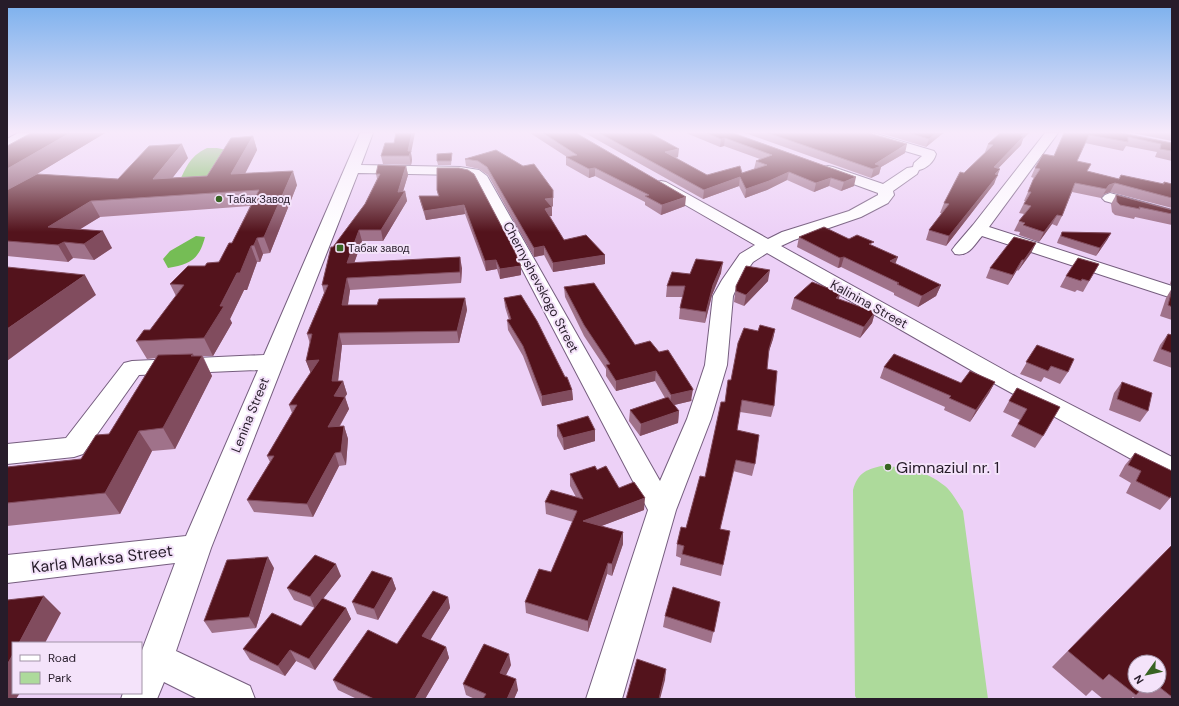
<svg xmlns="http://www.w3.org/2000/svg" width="1179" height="706" viewBox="0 0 1179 706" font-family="'DM Sans',sans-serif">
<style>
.green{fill:#adda9b}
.forest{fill:#75bd55}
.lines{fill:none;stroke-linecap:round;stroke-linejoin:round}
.minor-casing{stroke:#755d7e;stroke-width:2}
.minor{fill:#fff;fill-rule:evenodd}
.wall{fill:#a0728a;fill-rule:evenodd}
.shaded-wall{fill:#814c5e}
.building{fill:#53131c;stroke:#814c5e}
.poi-dot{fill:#376322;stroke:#f4e3fa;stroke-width:1.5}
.labels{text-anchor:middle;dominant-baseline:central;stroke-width:4;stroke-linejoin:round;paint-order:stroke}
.far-poi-label{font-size:11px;fill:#271c2a;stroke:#f4e3fa;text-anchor:start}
.street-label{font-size:13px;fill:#271c2a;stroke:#f4e3fa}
.near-poi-label{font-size:16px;fill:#271c2a;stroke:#f4e3fa;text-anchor:start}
.near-street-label{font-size:16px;fill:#271c2a;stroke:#f4e3fa}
</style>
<rect width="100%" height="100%" fill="#edd1f7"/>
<path class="green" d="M881,466C905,467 925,470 945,486C952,492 958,503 963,511L988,699H857L855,696L853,490C858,473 865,470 881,466Z"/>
<path class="forest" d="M207,148H217L227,150L213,174L177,186C186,169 188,157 207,148Z
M196,236L205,237C199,260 190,264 168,268L163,259L170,251Z"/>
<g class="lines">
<defs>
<path id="minor" d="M18,133H35L33,136L7,148V139Z
M360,133H373L361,165L460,167L479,170L487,176L660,481L687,419L705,365L713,296L722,280L740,254L755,245L656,188L654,185L656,182L661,181L666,182L768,239L782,232L849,211L878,195V193L823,173L821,170L823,167L828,166L833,167L883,184L907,168L913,167L914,163L922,156L854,136L852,133H873L934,151L936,154C934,162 926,169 919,170L917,174L893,191L894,195L888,203L861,217L794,240L781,246L1013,375L1172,457V479L1162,476L997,385L767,253L753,262L740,280L733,296L727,365L711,419L676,510L622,699H586L648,510L476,181L470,177L460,175L358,173L211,548L176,651L250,686L255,699H198L164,682L157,699H121L123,693H141V653L175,563L7,583V555L186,536L258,370L139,375L83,454L74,457L7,464V444L66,438L124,363L132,361L264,355Z
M1045,133H1058L989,227L1172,286V298L982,236C974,245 969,257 955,254L952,250L955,246L973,225Z
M1110,193L1172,210V220L1105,201L1102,198L1105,195Z"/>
</defs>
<use href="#minor" class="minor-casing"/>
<use href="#minor" class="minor"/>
</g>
<path class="wall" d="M105,133L35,175L118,179L188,158L172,178L207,176L253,136L257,150L245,174L297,185L270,253L263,254L260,262H257L247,290H244L230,319L232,323L213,356H203L212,376L175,449L152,451L120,514L7,526V467L81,459L109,434L156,358L147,359L136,341L150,330L176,296L170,284L205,266L219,262L232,243L250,206L100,217L79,229L112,248L94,260L73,258L68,262L7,256V146Z
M530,133H576L685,206L661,215L645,205V202L595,176L589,178L566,165V157H567Z
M585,133H650L678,157L675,158L707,175L742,173L754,169L756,161L760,159L724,146L720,147L686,133H733L854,186L841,191L829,186L814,192L787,180L767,190L745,198L739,186L703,199Z
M745,133H869L905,153L881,167L879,174L871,178Z
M880,133H944L942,134L926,147Z
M1064,133H1122L1172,143V161L1155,157L1157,152L1126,146L1123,151L1085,143L1077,161L1087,171L1119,179L1162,184L1164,182L1172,184V208L1110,192L1104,194L1101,198L1072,192L1062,216L1057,226L1052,224L1039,242L1019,235L1020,232L1014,231L1019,221L1024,214L1019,213L1025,201H1024L1034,178L1031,177L1035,168L1054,156Z
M1133,133H1172V141Z
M1023,139L1021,145L998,168L994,184L946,246L926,240L929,230L942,213H940L944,203L964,173L986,152H985L988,144Z
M496,150L553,206L552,207V216H549L564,240L605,255V264L553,272L544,255L534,257L488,175L479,169L466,166L465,159Z
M411,153L412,160L411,165L383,164L381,156Z
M452,153V157L451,165H438L437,161Z
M406,166L408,175L403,191H405L407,201L383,241H362L354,263L462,268L461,283L350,290L348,305H377L465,298L467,310L459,343L342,345L338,381H343L347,394L345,397L349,409L340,426H344L348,439L346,465L339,466L313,517L254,512L247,500L270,462L267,456L292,413L289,405L311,373L306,361L310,344L307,334L324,293L322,285L333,247L365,204L377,179L376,174Z
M437,168L521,275L500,279L497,269L486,271L465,214L426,220L421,204L419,196H438L437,190Z
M1116,195L1172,210V225L1135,217L1134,219L1115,215L1112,212L1111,204Z
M1062,232L1111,233L1107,240L1096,256L1057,243L1058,240Z
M799,237L849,239L872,246L895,264L941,285L936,296L918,307L894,295V293L841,267L838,268L797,247Z
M1036,243L1031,253L1018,271L1017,270L1008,285L986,278L990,268Z
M1099,264L1083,292L1077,290L1075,292L1060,287L1066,276Z
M721,273L712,295L705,323L679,319L680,308L683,297H666L667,286L690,274Z
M1172,277V285L1170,284Z
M768,281L744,306L734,302L736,286Z
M564,287L635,345L692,400L691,401L674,405L679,411L678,423L640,436L629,421L630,410L665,398L655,381L616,391L606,376V369L584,336L565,297Z
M1172,288V320L1160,316L1166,298Z
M504,298L565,377L572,390L573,400L542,406L523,356L508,330L507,320H509L505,307Z
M794,298L875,312L872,323L860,338L791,309Z
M775,329L773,339L768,354L767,369L774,406L771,417L740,412L737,430L755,464L752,476L733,471L720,529L723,565L721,576L680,565L681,558L676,556L677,544L686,528L705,477L725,402L731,380L758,331Z
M1168,334L1172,335V368L1153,361L1160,345Z
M1037,345L1068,372L1060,384L1044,377L1041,382L1020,374Z
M884,367L961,383L995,382L989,393L970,422L944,410L945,407L880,378Z
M1122,382L1148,411L1140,422L1109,410L1114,393Z
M1017,388L1043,436L1035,448L1011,436L1020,420L1003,412L1009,401Z
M557,425L595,430V441L564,450L557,436Z
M1135,453L1170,498L1160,510L1126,493L1131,483L1119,476L1125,465Z
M597,470L619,488L644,510L601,526L623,532V544L612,576L607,574L588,632L526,613L525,602L551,572L573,522L546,514L545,502L576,497L570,486V474Z
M1172,545V699H1135L1133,697L1131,699H1103L1092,690L1086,696L1052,667ZM1159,662V686H1135Z
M274,568L256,628L212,633L204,621Z
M341,576L323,599L346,608L351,619L315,670L296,661L285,676L250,660L243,649L301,626L315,608L294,600L287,588Z
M392,578L396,589L378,620L357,614L352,602Z
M448,597L450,608L430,640L446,647L449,658L425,699H357L338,690L333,680L397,644Z
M720,602L711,643L663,627L665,616Z
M511,665L506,675L518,690L514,699H475L466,695L463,684Z"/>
<path class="shaded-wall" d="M70,133H105L7,192V169Z
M412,133H415L411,153L412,160L411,165L408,151Z
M936,133H944L942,134L926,147L929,139Z
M1024,133H1029L1023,139L1021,145L991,176L994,167Z
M253,136L257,150L237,189L231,174Z
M725,138L724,146L720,147L721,139Z
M182,144L188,158L160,194L153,179Z
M907,144L905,153L881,167L879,174L871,178L875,164Z
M679,149L678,157L664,161L665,152Z
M406,166L408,175L402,195L405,191L407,201L383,241L381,230L398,192Z
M595,168V176L589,178V169Z
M1000,169L994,184L946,246L949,236L995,174Z
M293,171L297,185L270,253L264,237Z
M789,172L787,180L767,190L745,198L746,189Z
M740,177L739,186L703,199L704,190Z
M856,177L854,186L841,191L844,182Z
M831,178L829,186L814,192L816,183Z
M1115,183L1110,192L1104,194L1101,198L1109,185Z
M553,190V206L546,208L545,199Z
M686,197L685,206L661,215L662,205Z
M91,201L100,217L58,243L48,227Z
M464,205L465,214L426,220L424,211Z
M552,207V216L545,217V209Z
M1057,215L1052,224L1039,242L1044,232Z
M359,230L362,241L350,275L347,263Z
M103,231L112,248L94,260L84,244Z
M1111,233L1107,240L1096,256L1100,248Z
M257,238L263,254L260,262L254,245Z
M64,242L73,258L68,262L58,245Z
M1036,243L1031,253L1018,271L1024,260Z
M251,246L257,262L247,290H244L230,319L232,323L213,356L204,338Z
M544,246V255L534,257V248Z
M605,255V264L553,272V263Z
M460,257L462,268L461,283L460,272Z
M844,257L841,267L838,268L840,258Z
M898,257L894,267L890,261Z
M496,260L497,269L486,271L485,261Z
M1022,260L1017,270L1008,285L1013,275Z
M723,262L721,273L712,295L705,323L706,312L713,285Z
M521,266V275L500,279V269Z
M770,270L768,281L744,306L746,295Z
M85,275L96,295L7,361V329Z
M347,278L350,290L346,317L342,305Z
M941,285L936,296L918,307L922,296Z
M841,293L837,303L836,298Z
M465,298L467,310L459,343L457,331Z
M875,312L872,323L860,338L864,327Z
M775,329L773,339L766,360L769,349Z
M339,333L342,345L337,391L343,381L347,394L338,408L334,396L332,381Z
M193,354L198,364L202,356L212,376L175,449L163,428L191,356Z
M319,360L311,374L306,361Z
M656,371L655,381L616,391V381Z
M995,382L989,393L970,422L976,410Z
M693,389L691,401L670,406L671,395Z
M572,390L573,400L542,406V396Z
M345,397L349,409L332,439L328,427Z
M679,411L678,423L640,436L641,424Z
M344,426L348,439L346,465L341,452Z
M595,430V441L564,450L563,438Z
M139,431L152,451L120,514L105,493Z
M335,453L339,466L313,517L307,504Z
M645,498L644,510L583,533V521Z
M623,532V544L612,576V564Z
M268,557L274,568L256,628L249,617Z
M608,563L607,574L588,632V621Z
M336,564L341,576L315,609L310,597Z
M392,578L396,589L378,620L374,609Z
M44,596L61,613L45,643H19Z
M448,597L450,608L426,647L422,636Z
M346,608L351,619L315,670L309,659Z
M446,647L449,658L425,699H415Z
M290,650L296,661L285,676L278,666Z
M13,654V693H20L16,699H7V665Z
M509,654L511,665L502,683L500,673Z
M666,669L665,680L660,699H659Z
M516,679L518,690L514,699H507Z"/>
<path class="building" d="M31,133H70L7,169V146Z
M396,133H412L408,151H411L409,156H381L385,143H394Z
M543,133H576L686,197L662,205L645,196L649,195L595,168L589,169L566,157L577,155Z
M599,133H650L679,149L665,152L707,175L740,166L742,173L767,165L756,161L772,155L725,138L721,139L707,133H733L856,177L844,182L831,178L816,183L789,172L769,181L746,189L740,177L704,190Z
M768,133H869L907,144L875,164L881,166L873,169Z
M909,133H936L929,139Z
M1000,133H1024L1021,136H1024L994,167L1000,169L995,174L998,175L949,236L929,230L949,204L944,203L960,172L964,173L993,145L988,144Z
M1064,133H1122L1172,143V151L1160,149L1161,144L1128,137V142L1089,135L1077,161L1091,164L1087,171L1119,179L1121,175L1164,184V182L1172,184V198L1115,183L1109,185L1106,189L1075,183L1062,216L1057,215L1044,232L1023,225L1025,223L1019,221L1031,206L1024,204L1031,192H1028L1033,180L1040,169L1035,168L1043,154L1054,156Z
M253,136L231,174L293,171L264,237L257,238L254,245L251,246L240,273H237L220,306H224L204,338L136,341L144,330H150L184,285L170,284L188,266H205L207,263L219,262L229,243H232L259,190L91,201L48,227L103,231L84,244L64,242L58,245L7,241V190L37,174L118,179L149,146L182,144L153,179L207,176L231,138Z
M496,150L523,166L534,164L553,190V198L545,199L552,207L545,209L564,240L586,235L605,255L553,263L544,246L534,248L487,167L478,161L465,159Z
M452,153L451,161H437V154Z
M378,165L406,166L398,192L405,191L381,230H359L347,263L460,257V272L347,278L342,305H377L379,299L465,298L457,331L339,333L332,381H343L334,396L345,397L328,427L344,426L341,452L335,453L307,504L247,500L274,456H267L297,405H289L319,360L306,361L312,334H307L328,285H322L331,247H333L365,204L380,174H376Z
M437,168H459L468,170L474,174L515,252L521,266L500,269L496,260L485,261L464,205L424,211L419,196H439L437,190Z
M1116,195L1172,210V214L1139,207L1140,209L1120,205L1117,202Z
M824,227L849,239L857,235L874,242L869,244L898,257L890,261L941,285L922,296L897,284L899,283L844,257L840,258L799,237Z
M1062,232L1111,233L1100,248L1061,236Z
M1014,237L1036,243L1024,260H1022L1013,275L990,268Z
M1078,258L1099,264L1089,281L1082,279L1081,281L1066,276Z
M696,259L723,262L713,285L706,312L680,308L685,286H667L672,272L690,274Z
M746,266L770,270L746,295L736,291V286Z
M7,267L85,275L7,329Z
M812,282L841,293L836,298L875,312L864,327L794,298Z
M594,283L635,345L650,341L659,352L668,350L693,389V390L671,395L656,371L616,381L606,365L610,364L584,325L564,287Z
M1172,290V307L1168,305Z
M521,295L537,321L565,377H567L572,390L542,396L523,346L507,320L511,319L504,298Z
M760,325L775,329L769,349L767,369L777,371L774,406L742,400L737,430L759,435L755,464L736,460L720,529L730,531L723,565L682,554L684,546L677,544L681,527L686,528L700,476L705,477L721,402H725L728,380H731L738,343L744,328L758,331Z
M1168,334L1172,335V353L1161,349Z
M1037,345L1074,359L1068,372L1051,366L1048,371L1026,362Z
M193,354L191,356H202L163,428L139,431L105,493L7,503V467L81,459L96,435L109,434L158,355Z
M894,354L961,383L970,371L995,382L976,410L949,398L951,396L884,367Z
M1122,382L1152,393L1148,411L1117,399Z
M1017,388L1060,407L1043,436L1018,424L1027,409L1009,401Z
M668,397L679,411L641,424L630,410Z
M588,416L595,430L563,438L557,425Z
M1135,453L1172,471V495L1170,498L1136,481L1141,471L1128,465Z
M595,466L597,470L606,466L619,488L634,482L645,498L583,521L623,532L612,564L608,563L588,621L525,602L539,569L551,572L577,511L545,502L551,490L583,499L570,474Z
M1172,545V697L1158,686H1159V662H1135V686H1144L1136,695L1109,674L1103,680L1068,651Z
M315,555L336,564L310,597L287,588Z
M268,557L249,617L204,621L227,560Z
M372,571L392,578L374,609L352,602Z
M673,587L720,602L714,632L665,616Z
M433,591L448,597L422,636L446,647L415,699H374L333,680L368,630L397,644Z
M44,596L19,643H13V654L7,665V600Z
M322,598L346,608L309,659L290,650L278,666L243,649L272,613L301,626Z
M484,644L509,654L500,673L516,679L507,699H483L486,694L463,684Z
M637,659L666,669L659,699H626Z"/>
<linearGradient id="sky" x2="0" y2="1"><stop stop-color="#79afed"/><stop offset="0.57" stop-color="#f7eafb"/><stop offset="1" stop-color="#f7eafb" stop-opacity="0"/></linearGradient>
<rect width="1179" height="232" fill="url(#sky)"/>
<g class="poi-dot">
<circle cx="219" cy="199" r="4"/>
<rect x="336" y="244" width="8" height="8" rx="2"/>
<circle cx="888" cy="467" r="4"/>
</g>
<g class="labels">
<g class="far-poi-label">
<text x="227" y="199">Табак Завод</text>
<text x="348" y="248">Табак завод</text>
</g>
<g class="street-label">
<text transform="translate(541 287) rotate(62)">Chernyshevskogo Street</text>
<text transform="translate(869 304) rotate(29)">Kalinina Street</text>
<text transform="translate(250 415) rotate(-68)">Lenina Street</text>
</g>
<g class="near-poi-label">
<text x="896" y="467">Gimnaziul nr. 1</text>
</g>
<g class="near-street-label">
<text transform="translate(102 559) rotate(-7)">Karla Marksa Street</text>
</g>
</g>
<rect width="1179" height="706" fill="none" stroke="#271c2a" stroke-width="16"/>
<rect x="12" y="642" width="130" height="52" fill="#f4e3fa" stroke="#a293a7"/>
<rect x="20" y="655" width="20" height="6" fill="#ffffff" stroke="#a293a7"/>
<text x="48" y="662" font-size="12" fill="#271c2a">Road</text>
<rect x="20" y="672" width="20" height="12" fill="#adda9b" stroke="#a293a7"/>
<text x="48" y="682" font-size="12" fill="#271c2a">Park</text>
<g transform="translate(1147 674) rotate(237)"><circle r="19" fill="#f4e3fa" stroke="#a293a7"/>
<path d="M0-3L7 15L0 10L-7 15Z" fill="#376322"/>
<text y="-6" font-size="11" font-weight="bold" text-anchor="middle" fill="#271c2a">N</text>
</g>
</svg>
